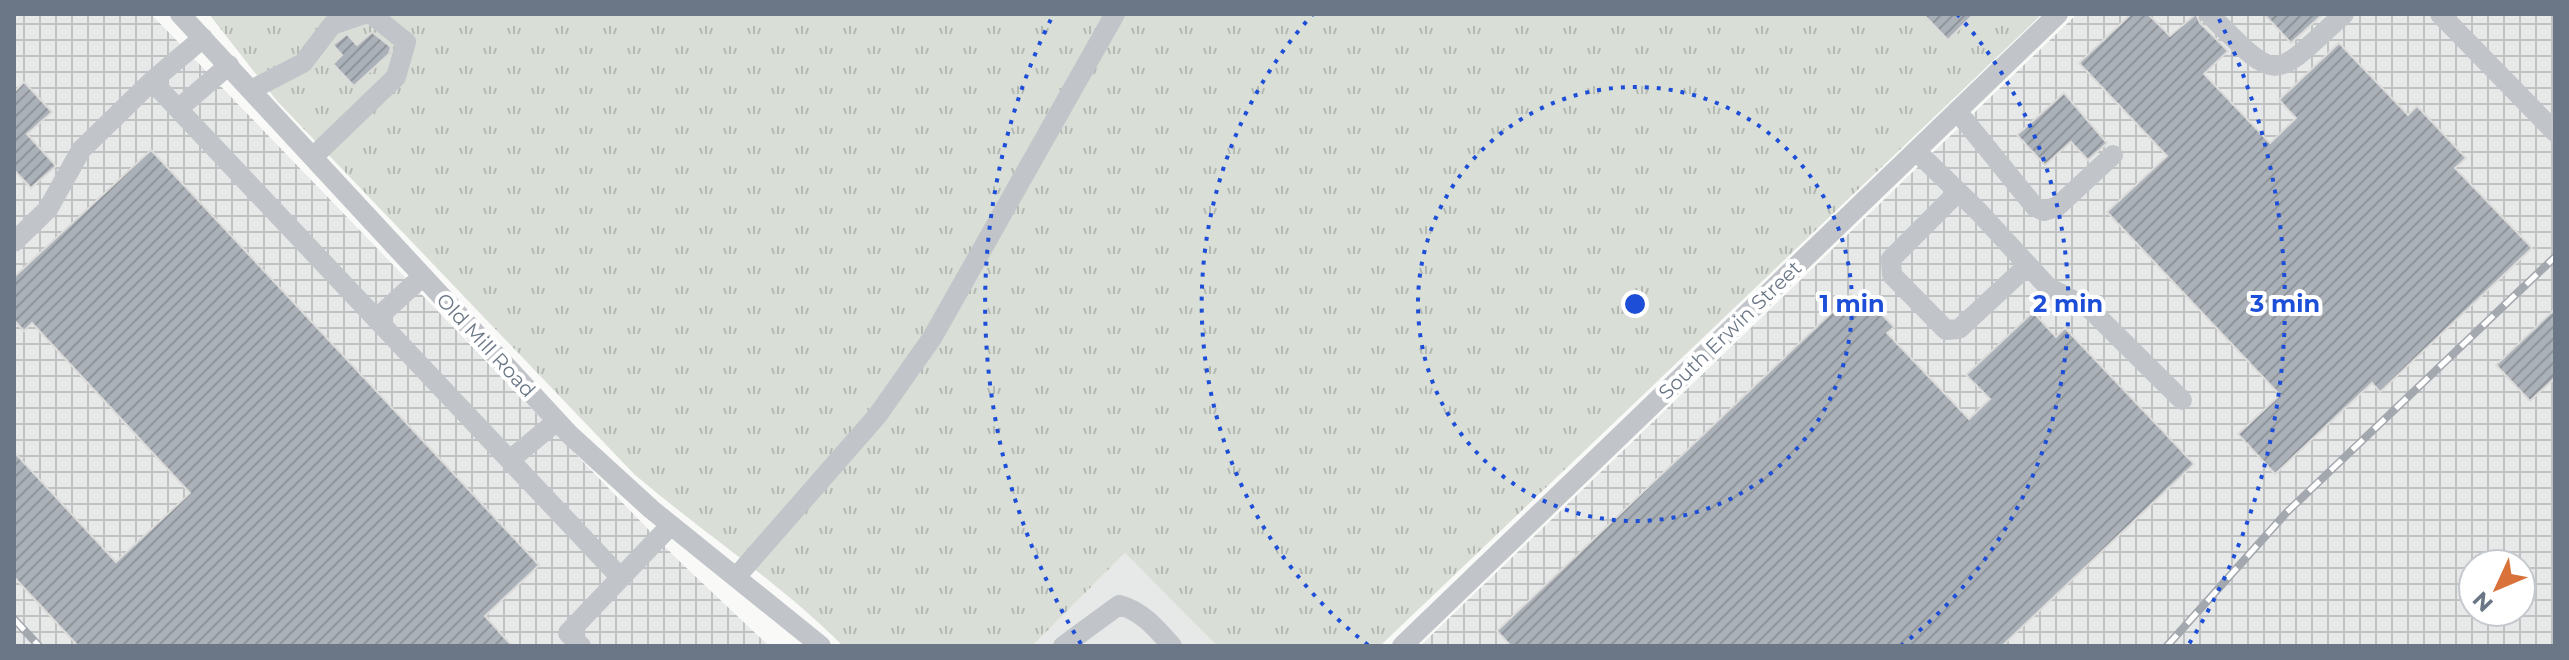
<svg xmlns="http://www.w3.org/2000/svg" width="2569" height="660" viewBox="0 0 2569 660" font-family="Montserrat,sans-serif">
<style>
.built{fill:#e7e8e8}
.industrial{fill:url(#industrial-grid);fill-rule:evenodd}
.grass{fill:url(#grass-tufts)}
.building{fill:url(#building-hatch);stroke:#dbdbda;stroke-width:2}
.lines{fill:none;stroke-linecap:round;stroke-linejoin:round}
.minor{stroke:#c1c5c9;stroke-width:20}
.rail-casing{stroke:#a3a8af;stroke-width:8}
.rail{stroke:#fff;stroke-width:5;stroke-dasharray:15;stroke-linecap:butt}
.ring{fill:none;stroke:#1d4ed8;stroke-width:4;stroke-dasharray:4 8}
.labels{text-anchor:middle;dominant-baseline:central;stroke-width:8;stroke-linejoin:round;paint-order:stroke}
.street-label{font-size:20px;fill:#6b7786;stroke:#fff}
.centre{fill:#1d4ed8;stroke:#fff;stroke-width:4}
.ring-label{font-size:24px;text-anchor:middle;font-weight:bold;fill:#1d4ed8;stroke:#fff;stroke-width:8;stroke-linejoin:round;paint-order:stroke}
</style>
<defs>
<pattern id="industrial-grid" width="8" height="8" patternUnits="userSpaceOnUse" patternTransform="scale(2)"><rect width="8" height="8" fill="#e7e8e8"/><path d="M0 4h8M4 0v8" fill="none" stroke="#bfc1c2"/></pattern>
<pattern id="grass-tufts" width="24" height="20" patternUnits="userSpaceOnUse" patternTransform="scale(2)"><rect width="24" height="20" fill="#d9ded7"/><path d="M3 7l-1-3M5 7V3M7 7l1-3M15 17l-1-3M17 17v-4M19 17l1-3" fill="none" stroke="#b4b9b4"/></pattern>
<pattern id="building-hatch" width="6" height="6" patternUnits="userSpaceOnUse" patternTransform="scale(2)"><rect width="6" height="6" fill="#abb1b8"/><path d="M-1 1l2-2M0 6l6-6M5 7l2-2" fill="none" stroke="#8f959b"/></pattern>
</defs>
<rect width="100%" height="100%" fill="#f9f9f8"/>
<path class="built" d="M1125,553L1217,646H1032Z"/>
<path class="industrial" d="M14,14H151L675,557L769,646H14Z
M2077,14H2555V646H1420ZM2473,564H2521V612H2473Z"/>
<path class="grass" d="M209,14H2042L1380,646H1217L1125,553L1032,646H843C779,582 703,533 634,474L277,101Z"/>
<path class="building" d="M1923,14H1974L1948,40Z
M2131,14H2148L2170,36L2196,14L2200,23L2228,51L2204,74L2270,143L2296,118L2279,100L2339,43L2408,115L2417,106L2466,158L2455,168L2532,248L2380,392L2372,383L2275,474L2238,434L2280,395L2107,212L2167,156L2079,63Z
M2264,14H2323L2291,43Z
M372,32L391,47L389,54L354,86L333,64L342,55L333,45L347,34L357,45Z
M24,82L52,112L27,134L56,166L31,188L14,170V92Z
M2064,93L2107,143L2088,160L2071,142L2045,165L2017,135Z
M151,150L539,565L485,616L512,646H78L14,577V452L116,562L190,493L32,323L24,331L14,320V277Z
M1851,294L1866,311L1873,305L1894,327L1887,333L1969,419L1990,399L1966,375L2033,312L2056,337L2065,328L2194,464L2002,646H1511L1497,631Z
M2555,309V378L2530,401L2496,365Z"/>
<g class="lines">
<path class="minor" d="M180,14L570,435L651,509L821,646
M2209,14C2281,86 2271,80 2344,14
M2440,14L2555,132
M229,65L178,109L621,578
M251,90L303,63L332,25L364,14
M178,109L152,81L203,38
M1957,111L2035,207L2044,211L2058,206L2113,155
M1916,151L1979,212L2048,287L2090,309L2182,400
M313,157L396,77L406,42L371,14
M1958,192L1891,259L1892,275L1946,330L1959,329L2028,265
M14,242L48,209L81,150L152,81
M376,319L423,276
M511,459L557,421
M737,576L877,416L932,338L1115,14
M581,646L568,633L671,525
M1063,646L1119,605C1142,611 1156,628 1172,646
M1402,646L2058,14"/>
<defs>
<path id="rail" d="M14,619L39,646
M2167,646L2287,512L2555,257"/>
</defs>
<use href="#rail" class="rail-casing"/>
<use href="#rail" class="rail"/>
</g>
<g class="ring">
<circle cx="1635" cy="304" r="217"/>
<path d="M1368 645A433 433 0 0 1 1313 14M1957 14A433 433 0 0 1 1902 645"/>
<path d="M1081 644A650 650 0 0 1 1051 19M2219 19A650 650 0 0 1 2189 644"/>
</g>
<g class="labels">
<g class="street-label">
<text transform="translate(1730 330) rotate(-44)">South Erwin Street</text>
<text transform="translate(486 345) rotate(47)">Old Mill Road</text>
</g>
</g>
<circle cx="1635" cy="304" r="12" class="centre"/>
<g class="ring-label">
<text x="1852" y="312">1 min</text>
<text x="2068" y="312">2 min</text>
<text x="2285" y="312">3 min</text>
</g>
<rect width="2569" height="660" fill="none" stroke="#6b7786" stroke-width="32"/>
<g transform="translate(2497 588) rotate(226)"><circle r="38" fill="#ffffff" stroke="#c4c9cf" stroke-width="2"/>
<path d="M0-6L14 30L0 20L-14 30Z" fill="#d8723a"/>
<text y="-12" font-size="22" font-weight="bold" text-anchor="middle" fill="#6b7786">N</text>
</g>
</svg>
